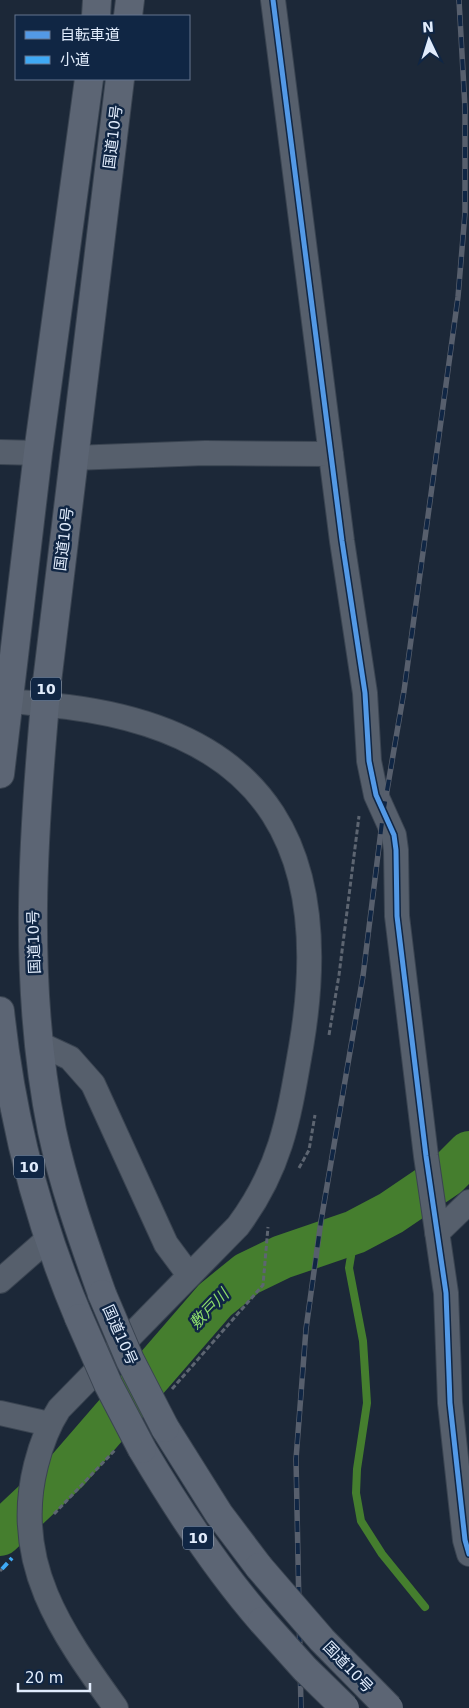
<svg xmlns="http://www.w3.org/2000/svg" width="469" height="1708" viewBox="0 0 469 1708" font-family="'DejaVu Sans','Noto Sans JP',sans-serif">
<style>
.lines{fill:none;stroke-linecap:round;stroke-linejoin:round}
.stream{stroke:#457e2e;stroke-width:8}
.river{stroke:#457e2e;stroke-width:44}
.minor-casing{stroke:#3a4451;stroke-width:26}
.highway-casing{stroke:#3a4451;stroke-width:30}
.path{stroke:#5d6571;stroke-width:3;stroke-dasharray:5 2.5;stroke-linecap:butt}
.minor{stroke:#565f6c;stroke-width:24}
.highway{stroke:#5c6574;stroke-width:28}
.rail-casing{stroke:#575f6d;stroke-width:5.5}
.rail{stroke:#102644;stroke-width:4;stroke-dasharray:11;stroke-linecap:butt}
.highway-bridge-casing{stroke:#3a4451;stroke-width:30;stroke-linecap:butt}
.highway-bridge{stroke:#5c6574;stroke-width:28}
.quiet{stroke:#3fa9f5;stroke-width:4;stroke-dasharray:8 4;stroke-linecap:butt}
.cycleway-casing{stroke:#102644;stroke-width:8}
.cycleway{stroke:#5399e6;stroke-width:5}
.labels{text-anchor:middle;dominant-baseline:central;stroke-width:5;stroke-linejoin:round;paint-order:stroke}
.shield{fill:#102644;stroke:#a2b1c5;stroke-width:1}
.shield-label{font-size:14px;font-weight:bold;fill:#e1ecfc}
.street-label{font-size:15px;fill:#e1ecfc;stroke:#102644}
.water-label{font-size:16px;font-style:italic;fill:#8cdc6a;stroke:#102644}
</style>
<rect width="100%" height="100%" fill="#1c2838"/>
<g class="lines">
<path class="stream" d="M355,1232L349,1268L363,1341L367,1403L357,1469L356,1493L361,1521L382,1554L425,1607"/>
<path class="river" d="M0,1534L67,1471L215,1300L247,1274L282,1257L355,1232L391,1213L447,1175L469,1153"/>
<defs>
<path id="minor" d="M273,0L342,541L365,693L369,761L376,795L394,835L396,850L397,916L426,1156L446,1293L450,1403L465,1540L469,1554
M0,452L38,453
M73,458L205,453L331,454
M0,701C23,701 45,705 68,707C271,733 334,853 301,1047C289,1116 282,1167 238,1226L59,1409C48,1426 41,1445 36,1465C11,1563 62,1633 116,1708
M40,1044L70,1058L93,1084L166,1244L189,1275
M437,1233L469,1202
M0,1281L49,1238
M0,1413L49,1424"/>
<path id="highway" d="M96,16L97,0
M128,16L130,0
M0,774L38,453L89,79
M0,1011C11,1116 38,1221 79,1318
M102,1294C83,1240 64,1187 52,1131C22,983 33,831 47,682L120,79
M165,1428L219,1514L259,1567
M142,1449C178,1510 216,1568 262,1621"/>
</defs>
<use href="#minor" class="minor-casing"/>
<use href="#highway" class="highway-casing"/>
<path class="path" d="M329,1035L339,975L359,816
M299,1168L309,1150L315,1115
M172,1389L263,1285L268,1227
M54,1514L115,1450
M0,1571L2,1569"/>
<use href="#minor" class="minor"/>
<use href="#highway" class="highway"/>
<defs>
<path id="rail" d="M301,1708L296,1459L306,1329L321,1221L363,976L383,814L404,691L458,297L465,213V108L459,0"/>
</defs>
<use href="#rail" class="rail-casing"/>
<use href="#rail" class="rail"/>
<defs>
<path id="highway-bridge" d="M102,1294L130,1360L165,1428
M79,1318L108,1384L142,1449
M259,1567L322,1640L389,1708
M262,1621L305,1669L345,1708"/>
</defs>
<use href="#highway-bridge" class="highway-bridge-casing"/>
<use href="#highway-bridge" class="highway-bridge"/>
<path class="quiet" d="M2,1569L12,1558"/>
<defs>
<path id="cycleway" d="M273,0L342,541L365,693L369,761L376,795L394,835L396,850L397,916L426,1156L446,1293L450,1403L465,1540L469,1554"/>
</defs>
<use href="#cycleway" class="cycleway-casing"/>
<use href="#cycleway" class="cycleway"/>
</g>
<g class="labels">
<g class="shield">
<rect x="31" y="677.5" width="30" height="23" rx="4"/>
<rect x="14" y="1155.5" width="30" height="23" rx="4"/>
<rect x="183" y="1526.5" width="30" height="23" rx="4"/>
</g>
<g class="shield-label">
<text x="46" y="689">10</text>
<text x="29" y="1167">10</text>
<text x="198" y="1538">10</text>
</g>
<g class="street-label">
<text transform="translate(113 137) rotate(-83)">国道10号</text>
<text transform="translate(64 539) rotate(-83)">国道10号</text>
<text transform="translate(34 942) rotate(-92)">国道10号</text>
<text transform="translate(120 1335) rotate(66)">国道10号</text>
<text transform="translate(348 1667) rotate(46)">国道10号</text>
</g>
<g class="water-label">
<text transform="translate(209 1309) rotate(-46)">敷戸川</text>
</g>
</g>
<rect x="15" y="15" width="175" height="65" fill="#102644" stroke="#64758e"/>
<rect x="25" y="31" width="25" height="8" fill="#5399e6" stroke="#64758e"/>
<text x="60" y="40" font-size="15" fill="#e1ecfc">自転車道</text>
<rect x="25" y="56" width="25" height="8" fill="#3fa9f5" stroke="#64758e"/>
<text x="60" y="65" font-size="15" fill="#e1ecfc">小道</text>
<g transform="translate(429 40) rotate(356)" stroke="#102644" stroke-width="4" paint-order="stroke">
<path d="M0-4L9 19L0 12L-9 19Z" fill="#e1ecfc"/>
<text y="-8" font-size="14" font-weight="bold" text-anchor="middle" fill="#e1ecfc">N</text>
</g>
<path d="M18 1683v8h72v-8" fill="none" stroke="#e1ecfc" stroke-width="2.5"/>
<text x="25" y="1683" font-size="15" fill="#e1ecfc" stroke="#102644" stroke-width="4" paint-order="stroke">20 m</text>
</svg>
